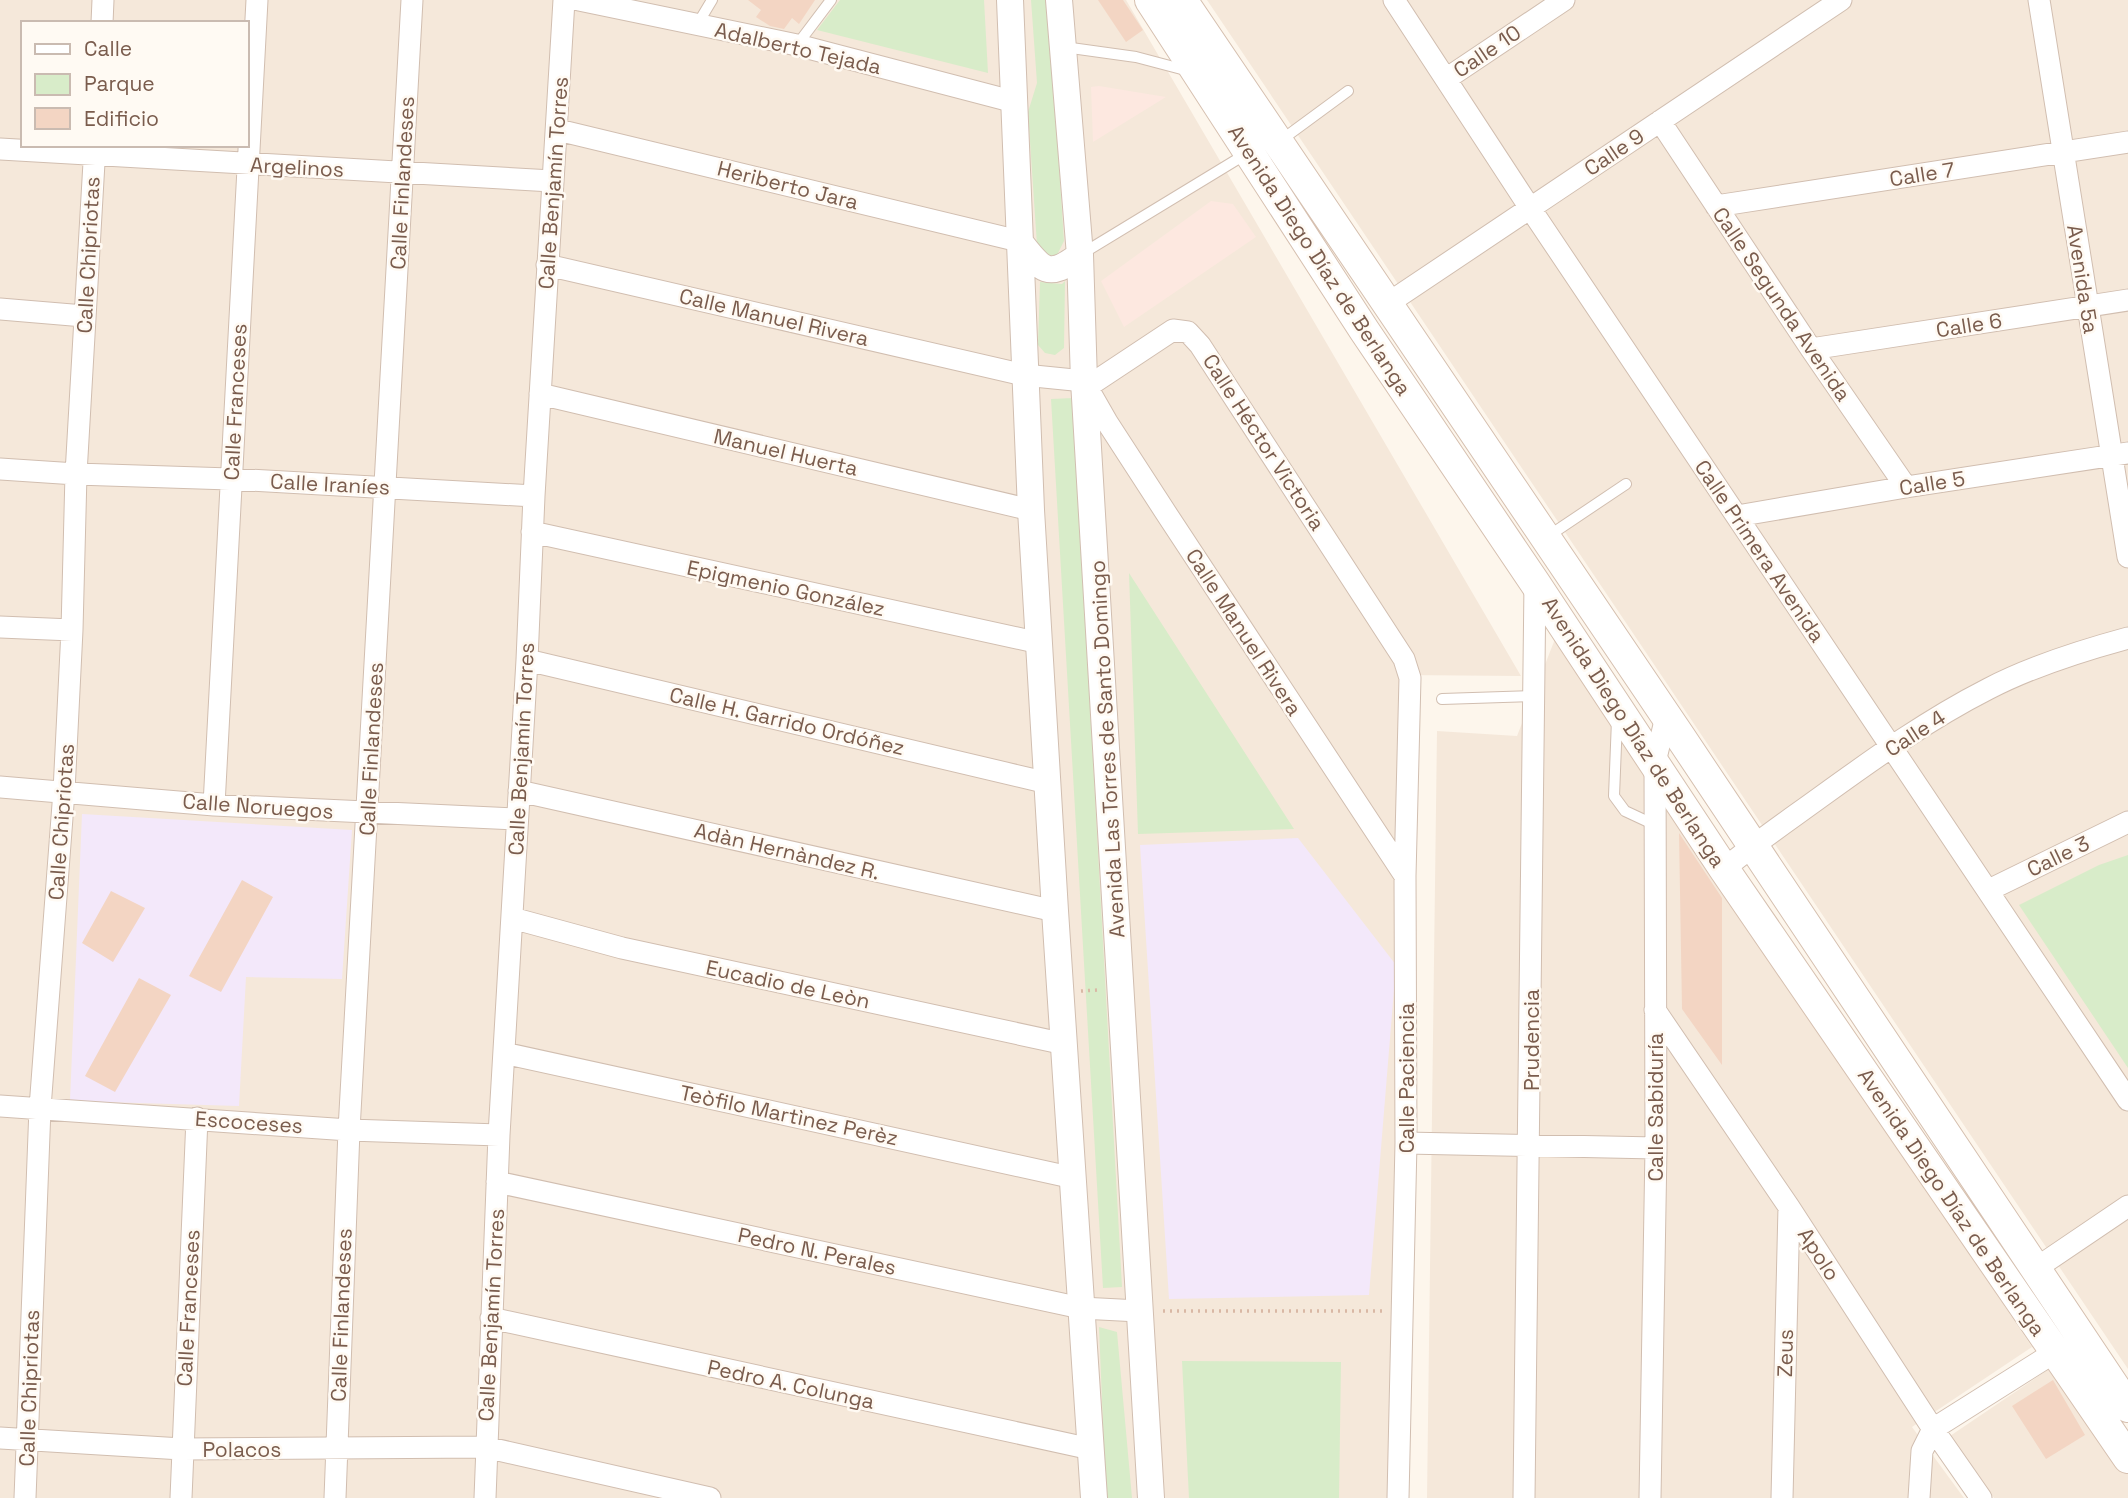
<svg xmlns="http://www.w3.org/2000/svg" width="2128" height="1498" viewBox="0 0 2128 1498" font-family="'Space Grotesk',sans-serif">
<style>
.residential{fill:#f5e8da;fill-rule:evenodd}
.commercial{fill:#fde8e0}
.education{fill:#f3e8fa}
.green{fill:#d8ecc9}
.building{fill:#f3d5c3}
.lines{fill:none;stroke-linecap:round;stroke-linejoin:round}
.service-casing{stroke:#d1beb0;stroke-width:12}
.minor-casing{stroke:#d1beb0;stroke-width:23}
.tertiary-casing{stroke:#d1beb0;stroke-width:28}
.secondary-casing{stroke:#d6c0b0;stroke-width:32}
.path{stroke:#d9b8a5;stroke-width:3.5;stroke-dasharray:2 5;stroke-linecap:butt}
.service{stroke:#fff;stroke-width:10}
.minor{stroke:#fff;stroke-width:21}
.tertiary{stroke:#fff;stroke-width:26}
.secondary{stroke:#fff;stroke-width:30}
.labels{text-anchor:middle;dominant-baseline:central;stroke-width:5;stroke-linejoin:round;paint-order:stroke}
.street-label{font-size:21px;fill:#7a5c4d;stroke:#fffaf3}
</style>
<rect width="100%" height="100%" fill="#fdf6ec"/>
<path class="residential" d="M0,0H1126L1521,676L1403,675L1399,1498H0ZM23,23H247V145H23Z
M1207,0H2128V1369Z
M1555,639L2032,1347L1912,1427L1964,1498H1427L1437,731L1517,736Z
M2049,1369L2128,1473V1498H1994L1950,1436Z"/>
<path class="commercial" d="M1099,86L1166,97L1093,142L1091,87Z
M1211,201L1233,204L1256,237L1124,327L1101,281Z"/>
<path class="education" d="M82,814L352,830L342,979L246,977L239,1106L70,1101Z
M1298,838L1396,965L1369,1295L1169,1299L1140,845Z"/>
<path class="green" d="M840,0H984L988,73L817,30Z
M1031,0H1048L1064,241L1056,257L1052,258L1037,245L1028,112L1037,83Z
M1065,281L1064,348L1055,355L1045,353L1038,345L1040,282L1062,284Z
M1073,398L1122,1287L1103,1288L1051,399Z
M1129,573L1294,829L1138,834Z
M2128,855V1068L2019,905L2099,865Z
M1099,1327L1117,1332L1132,1498H1106Z
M1182,1361L1341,1362L1339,1498H1189Z"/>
<path class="building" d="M748,0H815L799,24L792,18L784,29L770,26L756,17L761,10Z
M1098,0H1123L1143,30L1126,42Z
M1679,833L1722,898V1065L1682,1009Z
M242,880L273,897L221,992L189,976Z
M111,891L145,908L113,962L82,943Z
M139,978L171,995L115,1092L85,1076Z
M2053,1380L2085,1435L2046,1459L2012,1406Z"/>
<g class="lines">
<defs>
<path id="service" d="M697,25L712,0
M797,45L831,0
M1064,47L1136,57L1189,71
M1280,141L1348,91
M1080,255L1246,154
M1547,537L1626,484
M1442,699L1533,696
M1617,720L1614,796L1625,811L1655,825"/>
<path id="minor" d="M579,0L797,45L1015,102
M1394,0L1530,208L2128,1100
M2039,0L2128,557
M102,23L103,0
M1446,79L1564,0
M1660,121L1811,349L1906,487
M558,130L1019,241
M0,149L552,181
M1716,206L2128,142
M547,265L1024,375L1084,381L1087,387L1173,330L1188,332L1200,345L1404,659L1410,678L1405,876L1406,1143L1398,1498
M1387,304L1841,0
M0,309L84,316
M1811,349L2128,300
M1087,387L1107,422L1166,513L1405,876
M540,394L1031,510
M0,469L76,474L230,479L534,496
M1737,516L1906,487L2128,453
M532,532L1040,643
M0,627L72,630
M527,660L1048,783
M0,787L214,805L516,819
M519,791L1055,911
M214,805L257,0
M1724,869C1755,843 1789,820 1822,796C1876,757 1929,719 1988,689C2032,666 2080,651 2128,638
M1989,890L2128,822
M512,918L622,948L1065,1044
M1655,1010L1789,1207L1933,1429L1981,1498
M504,1053L1074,1178
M0,1106L349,1130L499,1135
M1406,1143L1656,1148
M497,1182L1081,1308L1139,1311
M2035,1269L2128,1206
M491,1318L1091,1449
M0,1438L182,1449L485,1447L710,1498
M25,1498L40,1108L64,791L72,630L76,474L95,145
M181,1498L197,1118
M335,1498L349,1130L412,0
M485,1498L499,1135L527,660L534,496L564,0
M1524,1498L1535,583
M1650,1498L1656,1148L1655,762L1666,717
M1782,1498L1789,1207
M1919,1498L1922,1451L1933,1429L2055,1352"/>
<path id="tertiary" d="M1010,0L1031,510L1055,911L1094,1498
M1059,0L1080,255L1084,381L1151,1498
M1019,241C1041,270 1048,280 1080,255"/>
<path id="secondary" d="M1150,0L1364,330L1535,583L1724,869L2128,1458
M1182,0L1681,738L2128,1407"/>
</defs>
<use href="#service" class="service-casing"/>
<use href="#minor" class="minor-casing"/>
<use href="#tertiary" class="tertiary-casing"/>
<use href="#secondary" class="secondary-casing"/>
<path class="path" d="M1081,991L1098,990
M1163,1311H1383"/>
<use href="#service" class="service"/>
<use href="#minor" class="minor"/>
<use href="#tertiary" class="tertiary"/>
<use href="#secondary" class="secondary"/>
</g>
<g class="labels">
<g class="street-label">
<text transform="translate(798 48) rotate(13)">Adalberto Tejada</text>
<text transform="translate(1487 51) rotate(-34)">Calle 10</text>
<text transform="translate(1614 152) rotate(-34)">Calle 9</text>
<text transform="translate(297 167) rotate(3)">Argelinos</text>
<text transform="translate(1922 174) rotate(-9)">Calle 7</text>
<text transform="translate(402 183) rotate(-87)">Calle Finlandeses</text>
<text transform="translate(553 183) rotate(-86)">Calle Benjamín Torres</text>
<text transform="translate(788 185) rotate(14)">Heriberto Jara</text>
<text transform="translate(88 255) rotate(-87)">Calle Chipriotas</text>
<text transform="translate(1320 260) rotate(57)">Avenida Diego Díaz de Berlanga</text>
<text transform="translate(2083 279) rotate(81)">Avenida 5a</text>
<text transform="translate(1782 304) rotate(56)">Calle Segunda Avenida</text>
<text transform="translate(774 317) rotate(13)">Calle Manuel Rivera</text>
<text transform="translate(1969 325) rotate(-9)">Calle 6</text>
<text transform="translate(235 402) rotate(-87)">Calle Franceses</text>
<text transform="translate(1264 442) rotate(57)">Calle Héctor Victoria</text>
<text transform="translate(786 452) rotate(13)">Manuel Huerta</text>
<text transform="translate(1932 483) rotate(-9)">Calle 5</text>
<text transform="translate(330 484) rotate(3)">Calle Iraníes</text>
<text transform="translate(1760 551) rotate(56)">Calle Primera Avenida</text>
<text transform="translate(786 588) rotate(12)">Epigmenio González</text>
<text transform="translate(1244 632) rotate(57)">Calle Manuel Rivera</text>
<text transform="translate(787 721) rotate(13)">Calle H. Garrido Ordóñez</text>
<text transform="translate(1634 732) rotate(57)">Avenida Diego Díaz de Berlanga</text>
<text transform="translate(1915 733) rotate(-33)">Calle 4</text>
<text transform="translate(371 749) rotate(-87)">Calle Finlandeses</text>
<text transform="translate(521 749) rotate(-87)">Calle Benjamín Torres</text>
<text transform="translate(1107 749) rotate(-93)">Avenida Las Torres de Santo Domingo</text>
<text transform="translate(258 806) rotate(4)">Calle Noruegos</text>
<text transform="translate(61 822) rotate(-86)">Calle Chipriotas</text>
<text transform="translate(787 851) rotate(13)">Adàn Hernàndez R.</text>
<text transform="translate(2058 856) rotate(-26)">Calle 3</text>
<text transform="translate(788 984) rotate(12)">Eucadio de Leòn</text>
<text transform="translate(1531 1040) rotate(-90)">Prudencia</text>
<text transform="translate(1406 1078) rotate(-90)">Calle Paciencia</text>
<text transform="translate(1655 1107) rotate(-90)">Calle Sabiduría</text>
<text transform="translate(789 1115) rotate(12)">Teòfilo Martìnez Perèz</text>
<text transform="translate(249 1122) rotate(4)">Escoceses</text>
<text transform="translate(1952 1202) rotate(56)">Avenida Diego Díaz de Berlanga</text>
<text transform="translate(817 1251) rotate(12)">Pedro N. Perales</text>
<text transform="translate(1819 1254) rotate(57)">Apolo</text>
<text transform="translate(188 1308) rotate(-87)">Calle Franceses</text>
<text transform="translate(341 1315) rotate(-88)">Calle Finlandeses</text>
<text transform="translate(491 1315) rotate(-87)">Calle Benjamín Torres</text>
<text transform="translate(1785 1353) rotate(-89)">Zeus</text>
<text transform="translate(791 1384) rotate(12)">Pedro A. Colunga</text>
<text transform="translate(29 1388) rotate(-88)">Calle Chipriotas</text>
<text x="242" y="1449">Polacos</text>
</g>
</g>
<rect x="21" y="21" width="228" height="126" fill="#fffaf3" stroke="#cabbb1" stroke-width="2"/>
<rect x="35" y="44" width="35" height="10" fill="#ffffff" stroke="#cabbb1" stroke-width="2"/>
<text x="84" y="56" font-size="21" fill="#7a5c4d">Calle</text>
<rect x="35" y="74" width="35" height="21" fill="#d8ecc9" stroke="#cabbb1" stroke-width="2"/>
<text x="84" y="91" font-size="21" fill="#7a5c4d">Parque</text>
<rect x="35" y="108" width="35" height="21" fill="#f3d5c3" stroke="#cabbb1" stroke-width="2"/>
<text x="84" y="126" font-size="21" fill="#7a5c4d">Edificio</text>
</svg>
